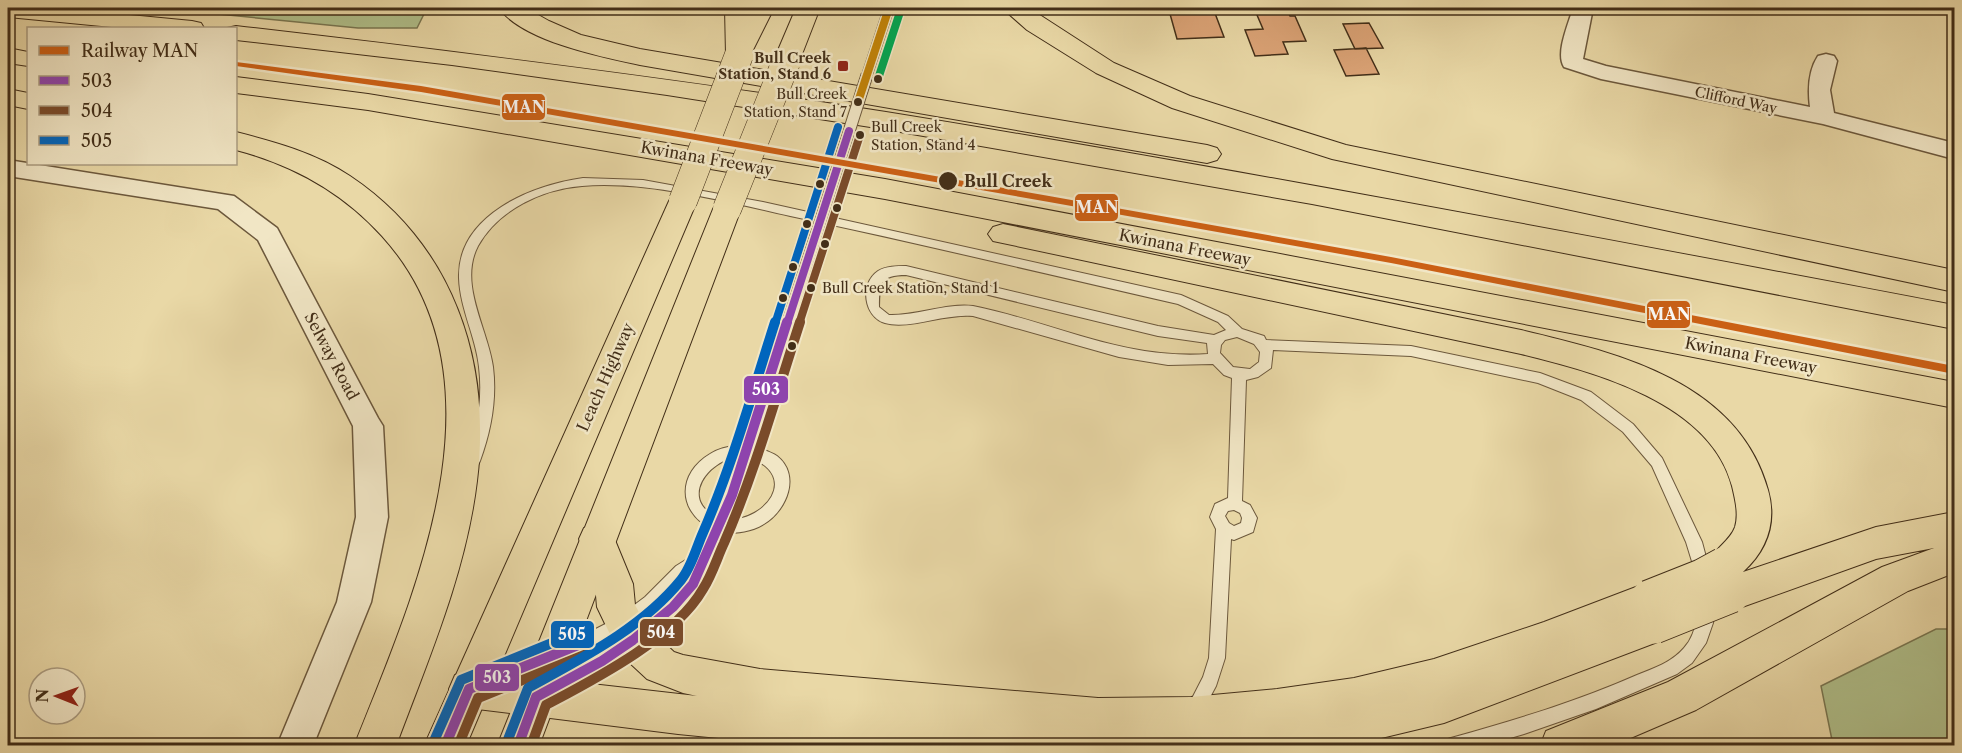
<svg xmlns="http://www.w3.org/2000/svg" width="1962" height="753" viewBox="0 0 1962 753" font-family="'Libre Caslon Text',serif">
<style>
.green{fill:#b0c08b;stroke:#797752;stroke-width:1.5}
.building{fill:#dba376;stroke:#422e18;stroke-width:1.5}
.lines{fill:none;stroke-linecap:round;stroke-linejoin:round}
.service-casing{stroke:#6c583c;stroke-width:2}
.minor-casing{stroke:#6c583c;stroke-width:3}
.trunk-casing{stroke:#422e18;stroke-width:2}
.motorway-casing{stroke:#422e18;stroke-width:2}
.service{fill:#f1e6c5;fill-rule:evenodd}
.minor{fill:#f1e6c5;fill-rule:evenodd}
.trunk{fill:#e9d8a6;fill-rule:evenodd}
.motorway{fill:#e9d8a6;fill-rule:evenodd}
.service-bridge-casing{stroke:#6c583c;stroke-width:13;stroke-linecap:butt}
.trunk-bridge-casing{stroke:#422e18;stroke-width:29;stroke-linecap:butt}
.motorway-bridge-casing{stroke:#422e18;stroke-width:39;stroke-linecap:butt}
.service-bridge{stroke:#f1e6c5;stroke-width:11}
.trunk-bridge{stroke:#e9d8a6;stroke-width:28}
.motorway-bridge{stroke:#e9d8a6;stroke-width:37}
.bus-1-far1-casing{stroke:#f1e6c5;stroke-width:11}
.bus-1-casing{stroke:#f1e6c5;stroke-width:14}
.bus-2-far1-casing{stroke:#f1e6c5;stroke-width:11}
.bus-2-casing{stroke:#f1e6c5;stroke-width:14}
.bus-3-far1-casing{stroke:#f1e6c5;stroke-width:11}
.bus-3-casing{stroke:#f1e6c5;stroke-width:14}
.bus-4-casing{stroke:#f1e6c5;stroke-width:11}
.bus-5-casing{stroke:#f1e6c5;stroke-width:11}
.bus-1-far1{stroke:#8e44ad;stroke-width:8}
.bus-1{stroke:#8e44ad;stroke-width:10}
.bus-2-far1{stroke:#7a4b2a;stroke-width:8}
.bus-2{stroke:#7a4b2a;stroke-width:10}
.bus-3-far1{stroke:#0065bd;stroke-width:8}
.bus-3{stroke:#0065bd;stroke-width:10}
.bus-4{stroke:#c18207;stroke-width:8}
.bus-5{stroke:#00a651;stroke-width:8}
.rail-1-casing{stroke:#f1e6c5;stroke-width:5}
.rail-1{fill:#cb6015;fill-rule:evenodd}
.poi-dot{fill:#8f2418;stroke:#f1e6c5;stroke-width:2}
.bus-dot{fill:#422e18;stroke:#f1e6c5;stroke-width:2}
.labels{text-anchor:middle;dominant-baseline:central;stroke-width:5;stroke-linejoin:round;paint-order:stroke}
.far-poi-label{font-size:14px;font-weight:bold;fill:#422e18;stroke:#f1e6c5;text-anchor:end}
.bus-label{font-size:14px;fill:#422e18;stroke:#f1e6c5;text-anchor:start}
.far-street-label{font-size:14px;fill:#422e18;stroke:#f1e6c5}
.street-label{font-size:16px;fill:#422e18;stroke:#f1e6c5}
.stop-label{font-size:16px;font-weight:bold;fill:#422e18;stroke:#f1e6c5;text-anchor:start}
.line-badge{stroke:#f1e6c5;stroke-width:2}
.badge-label{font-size:16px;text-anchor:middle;font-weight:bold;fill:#fff}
</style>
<rect width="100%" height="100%" fill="#e9d8a6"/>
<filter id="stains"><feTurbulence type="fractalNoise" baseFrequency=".00333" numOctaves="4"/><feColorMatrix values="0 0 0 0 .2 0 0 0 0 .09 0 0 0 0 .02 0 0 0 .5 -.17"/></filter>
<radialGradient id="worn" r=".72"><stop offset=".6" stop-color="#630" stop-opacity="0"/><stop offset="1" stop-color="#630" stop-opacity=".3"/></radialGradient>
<path class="green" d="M157,8H427L417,28H358Z
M1936,629H1954V745H1833L1821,686Z"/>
<path class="building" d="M1181,8H1213L1224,37L1177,39L1170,14L1183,13Z
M1254,8H1286L1290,16H1295L1306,41L1283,42L1288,54L1255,56L1245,30L1263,29Z
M1369,23L1383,48L1355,49L1343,24Z
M1366,48L1379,74L1346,76L1334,50Z"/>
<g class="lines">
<defs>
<path id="service" d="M884,8H894L872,75L867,78L863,77L862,75Z
M583,178L643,180L763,202L1181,295L1228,316L1242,329L1264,336L1266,340L1411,346L1540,373L1591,392L1633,424L1662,458L1702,542L1711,576L1708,581L1703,583L1698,581L1686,542L1652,466L1623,432L1581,400L1538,383L1411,356L1273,350L1271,368L1258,377L1246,380L1242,501L1250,505L1257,518L1253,532L1234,540L1231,539L1225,658L1216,686L1199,718L1193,720L1187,718L1185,712L1203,677L1209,658L1216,529L1210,517L1215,504L1228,498L1232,378L1224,375L1213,364L1168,365L1119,357L973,316C945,313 909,330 885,323C864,317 859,284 878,271C886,266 897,266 906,266L1158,326L1214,335L1226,330L1218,322L1178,304C1050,275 923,244 795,217C732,203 646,180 582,186C542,189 498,210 478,246C458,284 488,329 493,367C497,399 491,431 480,461L478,465L473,467L468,465L466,461C477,431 483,399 479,367C476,337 460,309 459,278C457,215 532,185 583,178ZM906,275L1158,336L1207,343L1208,354C1123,360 1053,322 973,306C944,303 918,316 889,315L879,307C879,284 880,275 906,275ZM1237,337L1254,344L1260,352L1259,362L1250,369L1233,367L1220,353L1221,345L1225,340ZM1234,510L1240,513L1242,518L1241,523L1234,526L1229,523L1225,516L1228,511Z
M818,225L824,229L755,447C761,449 771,452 777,456C801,475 787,510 764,524C751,532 738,533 723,533C715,551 709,572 699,588C675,627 590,681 548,698L542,696L540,690L542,684C582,663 671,616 690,574C668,589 653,614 627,629C587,653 540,668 496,687L490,689L484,687L482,681L484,675L586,634L617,618L645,597L676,566L700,551L710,528C677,510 678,473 710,454C719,448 731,446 741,445L812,229ZM737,457L715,516C680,498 708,461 737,457ZM751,458C799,477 766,520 728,520Z
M1707,600L1713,602L1715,607L1713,623L1706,643L1692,663L1677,674L1596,709L1524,734L1483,746H1443L1445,740L1451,738C1515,720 1576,702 1637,675C1654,668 1671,663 1684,648C1698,632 1694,619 1701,602Z"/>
<path id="minor" d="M1573,8H1593L1583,59L1606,66L1810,107C1808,91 1808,71 1818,56L1826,54L1834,56L1837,61L1830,90L1834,113L1954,143V159L1823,124L1601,79L1564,67C1555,53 1569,23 1573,8Z
M8,160L234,196L277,228L378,418L383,426L388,517L371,602L313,746H277L337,602L356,517L353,426L258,240L218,209L8,176Z"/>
<path id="trunk" d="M750,8H774L748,60L739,63L730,60L726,55Z
M796,8H820L799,62L795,67L786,70L777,67L773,62Z
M683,191L693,194L697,201L466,746H424L669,201L673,194Z
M727,199L737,202L741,209L539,746H497L713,209L717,202Z"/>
<path id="motorway" d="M8,8H57L192,21L201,23L204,28H122L8,17Z
M499,8H526L549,21L581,35L640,49L1207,145L1217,148L1221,154L1217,160L1207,163L640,65C602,57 522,41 499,8Z
M725,8H749L752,55L748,60L739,63L730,60L726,55Z
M1002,8H1029L1114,63L1190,96L1346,145L1954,270V292L1332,159L1172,108L1096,73L1027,30Z
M236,26C453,51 670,78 886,112C1243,170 1599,238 1954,305V329L1312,204L883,129L667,95L452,65L236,40V28H227Z
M8,48L28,52V66L8,63Z
M236,77L368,94L885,179L1954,382V408L885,199L368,110L236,93Z
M8,89L28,93V109L8,105Z
M236,132C275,142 316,153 350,176C453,245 492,361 477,481C466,573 428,660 396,746H354C415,594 512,379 382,236C342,192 293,165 236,150Z
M1003,224L1521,330C1617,353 1738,381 1768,490C1777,522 1767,550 1743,572L1876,527L1954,512V573L1908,591L1696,710L1612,746H1540L1546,731L1668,682L1882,567L1934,548L1876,559L1731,611L1717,606L1712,594L1720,581L1711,578L1705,566C1713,550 1730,541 1735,527C1739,514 1735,499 1732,486C1710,402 1594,372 1521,354L993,241L988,234L993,227Z
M597,523L610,528L633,584L635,605L647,627L674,652L683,655L760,669L1098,698L1191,697L1277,689L1354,678L1434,659L1544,622L1649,582L1663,587L1668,599L1663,610L1668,612L1674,625L1668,638L1444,723L1348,746H800L678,734L469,708L455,703L449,689L455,675L469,670L697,696L683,693L647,679L619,653L597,607L595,584L579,539L584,528Z"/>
</defs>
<use href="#service" class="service-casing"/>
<use href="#minor" class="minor-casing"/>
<use href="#trunk" class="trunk-casing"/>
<use href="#motorway" class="motorway-casing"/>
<use href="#service" class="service"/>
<use href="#minor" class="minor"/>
<use href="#trunk" class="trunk"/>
<use href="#motorway" class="motorway"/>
<defs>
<path id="service-bridge" d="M818,229L867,75"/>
<path id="trunk-bridge" d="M683,201L739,55
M727,209L786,62"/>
<path id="motorway-bridge" d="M1649,599L1702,578L1724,566
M1654,625L1731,594"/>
</defs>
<use href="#service-bridge" class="service-bridge-casing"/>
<use href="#trunk-bridge" class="trunk-bridge-casing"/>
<use href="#motorway-bridge" class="motorway-bridge-casing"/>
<use href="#service-bridge" class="service-bridge"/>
<use href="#trunk-bridge" class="trunk-bridge"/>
<use href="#motorway-bridge" class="motorway-bridge"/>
<defs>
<path id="bus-1-far1" d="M787,324L849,131"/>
<path id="bus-1" d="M445,746L469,689L583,643
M518,746L536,697L602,661L633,640L673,607L693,584L732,495L787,322"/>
<path id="bus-2-far1" d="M799,324L860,135"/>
<path id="bus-2" d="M458,746L478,698L587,654
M531,746L546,705C595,679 675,638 703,589C712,575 717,558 724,543C755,472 776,396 800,322"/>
<path id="bus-3-far1" d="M775,324L838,127"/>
<path id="bus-3" d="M434,741L461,680L579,632
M507,742L528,688C582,658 641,629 681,580C691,568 696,549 702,535C732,466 752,394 775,322"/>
<path id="bus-4" d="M858,102L889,8"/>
<path id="bus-5" d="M878,79L900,12"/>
</defs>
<use href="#bus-1-far1" class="bus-1-far1-casing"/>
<use href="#bus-1" class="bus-1-casing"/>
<use href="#bus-2-far1" class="bus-2-far1-casing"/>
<use href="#bus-2" class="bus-2-casing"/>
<use href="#bus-3-far1" class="bus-3-far1-casing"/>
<use href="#bus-3" class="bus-3-casing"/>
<use href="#bus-4" class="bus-4-casing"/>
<use href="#bus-5" class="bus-5-casing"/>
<use href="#bus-1-far1" class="bus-1-far1"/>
<use href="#bus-1" class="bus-1"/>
<use href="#bus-2-far1" class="bus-2-far1"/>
<use href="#bus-2" class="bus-2"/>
<use href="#bus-3-far1" class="bus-3-far1"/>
<use href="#bus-3" class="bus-3"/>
<use href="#bus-4" class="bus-4"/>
<use href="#bus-5" class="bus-5"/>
<defs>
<path id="rail-1" d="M236,62L421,86L1049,196L1391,257L1954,366V374L1391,263L1049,202L421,92L236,66Z"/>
</defs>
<use href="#rail-1" class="rail-1-casing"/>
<use href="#rail-1" class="rail-1"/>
</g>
<rect class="poi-dot" x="837" y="60" width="12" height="12" rx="3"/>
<g class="bus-dot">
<circle cx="878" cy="79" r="5"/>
<circle cx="858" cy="102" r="5"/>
<circle cx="860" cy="135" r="5"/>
<circle cx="948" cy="181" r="10"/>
<circle cx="820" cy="184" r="5"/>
<circle cx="837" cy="208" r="5"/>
<circle cx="807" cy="224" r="5"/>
<circle cx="825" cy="244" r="5"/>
<circle cx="793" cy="267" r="5"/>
<circle cx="811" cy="288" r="5"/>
<circle cx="783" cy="298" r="5"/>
<circle cx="792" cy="346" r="5"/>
</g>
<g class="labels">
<g class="far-poi-label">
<text x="831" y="58">Bull Creek<tspan x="831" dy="16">Station, Stand 6</tspan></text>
</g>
<g class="bus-label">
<text x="847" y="94" text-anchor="end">Bull Creek<tspan x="847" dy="18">Station, Stand 7</tspan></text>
<text x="871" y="127">Bull Creek<tspan x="871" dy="18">Station, Stand 4</tspan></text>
<text x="822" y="288">Bull Creek Station, Stand 1</text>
</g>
<g class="far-street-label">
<text transform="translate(1736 100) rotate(12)">Clifford Way</text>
</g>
<g class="street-label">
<text transform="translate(707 158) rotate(10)">Kwinana Freeway</text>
<text transform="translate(1185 247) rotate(11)">Kwinana Freeway</text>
<text transform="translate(1751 355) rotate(11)">Kwinana Freeway</text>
<text transform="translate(332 356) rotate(62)">Selway Road</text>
<text transform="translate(605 377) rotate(-66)">Leach Highway</text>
</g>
<g class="stop-label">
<text x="964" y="181">Bull Creek</text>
</g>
</g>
<g class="line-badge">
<rect x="501" y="93" width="45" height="28" rx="6" fill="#cb6015"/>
<rect x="1074" y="193" width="45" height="29" rx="6" fill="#cb6015"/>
<rect x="1646" y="300" width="45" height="29" rx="6" fill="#cb6015"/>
<rect x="743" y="375" width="46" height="29" rx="6" fill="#8e44ad"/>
<rect x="639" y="618" width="45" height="29" rx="6" fill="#7a4b2a"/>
<rect x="550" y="620" width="45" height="29" rx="6" fill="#0065bd"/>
<rect x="474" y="663" width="46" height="29" rx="6" fill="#8e44ad"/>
</g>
<g class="badge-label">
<text x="524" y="113">MAN</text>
<text x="1097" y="213">MAN</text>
<text x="1669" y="320">MAN</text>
<text x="766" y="395">503</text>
<text x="661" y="638">504</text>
<text x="572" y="640">505</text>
<text x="497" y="683">503</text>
</g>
<rect width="1962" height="753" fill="none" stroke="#e9d8a6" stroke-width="30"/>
<rect x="9" y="9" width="1944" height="735" fill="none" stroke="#422e18" stroke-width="3"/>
<rect x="15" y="15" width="1932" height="723" fill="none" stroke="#422e18" stroke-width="1.5"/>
<rect x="27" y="27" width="210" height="138" fill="#f1e6c5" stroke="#ab9c80" stroke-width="1.5"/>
<rect x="39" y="46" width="30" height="9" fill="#cb6015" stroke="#ab9c80" stroke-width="1.5"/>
<text x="81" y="57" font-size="18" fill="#422e18">Railway MAN</text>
<rect x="39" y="76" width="30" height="9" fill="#8e44ad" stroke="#ab9c80" stroke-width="1.5"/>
<text x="81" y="87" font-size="18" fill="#422e18">503</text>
<rect x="39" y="106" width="30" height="9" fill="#7a4b2a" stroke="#ab9c80" stroke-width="1.5"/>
<text x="81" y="117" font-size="18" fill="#422e18">504</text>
<rect x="39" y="136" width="30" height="9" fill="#0065bd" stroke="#ab9c80" stroke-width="1.5"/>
<text x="81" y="147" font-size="18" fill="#422e18">505</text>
<g transform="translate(57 696) rotate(271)"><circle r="28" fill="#f1e6c5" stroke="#ab9c80" stroke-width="1.5"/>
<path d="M0-4.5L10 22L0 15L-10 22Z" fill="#8f2418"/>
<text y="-9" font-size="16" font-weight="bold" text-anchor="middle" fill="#422e18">N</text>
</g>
<rect width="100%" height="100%" filter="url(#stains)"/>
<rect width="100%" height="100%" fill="url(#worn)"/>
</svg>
